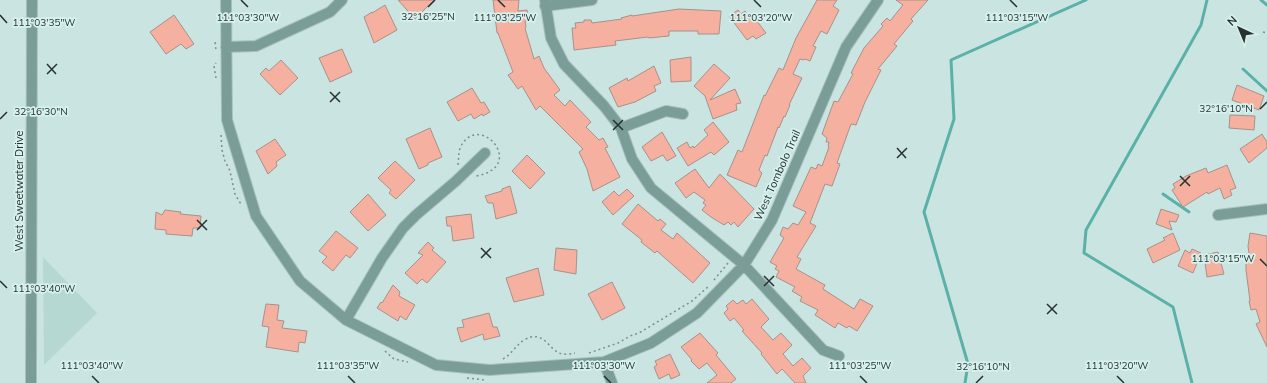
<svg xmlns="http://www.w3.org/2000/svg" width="1267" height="383" viewBox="0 0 1267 383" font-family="Mulish,sans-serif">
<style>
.built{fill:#b5d8d3}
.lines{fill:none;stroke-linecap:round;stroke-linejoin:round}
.stream{stroke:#5bb1a8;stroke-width:3}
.building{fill:#f5b09f;stroke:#a8918c}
.minor-casing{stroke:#a9c1be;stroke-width:12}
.path{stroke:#7c8f8c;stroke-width:1.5;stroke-dasharray:2 3;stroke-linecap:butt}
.minor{stroke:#7b9d98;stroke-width:10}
.ticks{fill:none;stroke:#273230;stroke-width:1.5}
.labels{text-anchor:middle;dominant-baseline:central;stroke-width:3.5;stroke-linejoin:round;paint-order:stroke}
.street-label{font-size:11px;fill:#273230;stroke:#d7f2ee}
.ticks-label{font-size:10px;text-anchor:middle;fill:#273230;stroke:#d7f2ee;stroke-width:3.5;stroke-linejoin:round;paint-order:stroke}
</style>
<rect width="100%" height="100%" fill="#cae5e1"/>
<path class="built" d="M43,257L97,313L44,365Z"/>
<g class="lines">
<path class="stream" d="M1261,0L1267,5
M1243,69L1267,91
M1163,194L1189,212
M965,383L968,364L924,212L954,119L951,60L1086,0
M1192,383L1173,307L1084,253L1086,230L1201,25L1207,0"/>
</g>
<path class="building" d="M398,0H434L415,19Z
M493,0H519L518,11L527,10L529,21H525L526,27L525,28L534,59L539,56L544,68L560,90L554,95L565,106L570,100L591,122L586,127L599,140L603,138L608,147L605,148L620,177L593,191L587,169L579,152L583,149L540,106L536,110L522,86L518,89L508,75L513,72L498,33H497Z
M817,0H837L833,6L839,10L827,34L821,31L813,46L816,47L810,61L805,59L804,60L800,59L793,74L802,78L789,105H790L785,117L784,116L779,128L778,127L767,156L765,155L759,170L762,173L756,187L727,175L738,150L742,152L764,95L765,96L779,68L783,70L796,38Z
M896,0H928L911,19L913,21L894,44L897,46L878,69L881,70L865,102L856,125L851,124L837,163L840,164L832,186L825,184L810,223L816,226L797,257L801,259L796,269L825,285L823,289L854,309L860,299L873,306L857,331L849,326L847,328L838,323L835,328L815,315L818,310L800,301L802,297L792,291L795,287L776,277L779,271L775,269L777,266L770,262L784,238L780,235L783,227L788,229L793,223L798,225L806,212L793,206L811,167L816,169L818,164L822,166L829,147L828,146L829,142H826L827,138L822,134L834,101L838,102L853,74L851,73L864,48L883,26L881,24L887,18L890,21L903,5Z
M385,5L397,30L374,43L364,17L372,12V13Z
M679,9L721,11L719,34H698V31H669V36L649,38L648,37L615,41L616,45L574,50L572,28H576L575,23L584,22V20H591L592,23L622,19L621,18L632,15V16Z
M738,10L741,14L745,11L748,15L751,13L766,33L756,39L753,36L747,40L729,16Z
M174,15L194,44L186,49L181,44L166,54L150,32Z
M342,49L352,72L330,82L319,58Z
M691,57V81L671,82L670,60Z
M281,60L298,78L280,95L260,74L266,68L269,71Z
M714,64L730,78L710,100L735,89L741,103L736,104L737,110L713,119L705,96L694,86Z
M654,66L661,83L654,86L656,91L635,102L618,107L609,88L627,78L628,81Z
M1237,85L1264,96L1259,110L1232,100Z
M472,88L481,103L484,102L490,112L483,116L482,114L474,119L471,114L458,121L447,102Z
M1230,115L1255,116L1254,130L1229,128Z
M713,122L729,142L714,155L711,152L688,166L677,148L687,142L690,148L693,146L694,148L708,135L704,130Z
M430,128L442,157L428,163V165L419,169L406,139Z
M662,132L676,156L667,161L663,155L651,161L642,147Z
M1262,134L1267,142V148L1249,163L1240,149Z
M275,139L286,155L276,162L277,166L268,174L256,151Z
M527,155L545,173L530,189L512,171Z
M395,161L415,180L396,199L389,193L391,190L378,178Z
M1227,165L1236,188L1230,190L1232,195L1224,199L1220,188L1208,194L1207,192L1183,207L1172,190L1175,188L1173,184L1186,176L1206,168L1208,173Z
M695,169L709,188L720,174L754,209L738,227L734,222L731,225L728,222L724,225L711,217L702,210L706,205L703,203L705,200L694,192L686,198L675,183Z
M510,186L517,213L496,219L493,203H488L485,196L502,191V189Z
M627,189L634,196L613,215L602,202L614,191L619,196Z
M368,194L386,215L368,231L350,212Z
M638,204L658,221L660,219L666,224L661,230L673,239L677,233L710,263L693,283L657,251L655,253L641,242L642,240L622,224Z
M1161,209L1179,215L1176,222L1169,221L1172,230L1156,224Z
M165,210L181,212L180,214L201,216L200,228H193L192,236L166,234V230L155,229L156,212L162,215Z
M471,214L474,238L453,241L451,226H447L446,217Z
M336,231L358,248L350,258L346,255L333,271L322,262L327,257L319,251Z
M1173,233L1180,250L1153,263L1147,249L1165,240L1163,238Z
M1250,233L1267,236V347L1256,324L1260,322L1256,309L1251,310L1249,301H1250L1246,270V260H1250L1248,246Z
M428,242L434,248L432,250L446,262L427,283L422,279L417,284L405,273L423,255L418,253Z
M556,248L577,250L576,274L554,270Z
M1192,249L1201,253L1193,273L1178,266L1185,250L1190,253Z
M1218,252L1224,274L1207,277L1204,255Z
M538,268L544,295L514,302L506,278Z
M612,282L625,308L602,320L588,294Z
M393,285L400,292L399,296L415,305L406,320L400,316L398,321L377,308L381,302L382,303Z
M752,299L769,319L761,327L773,340L781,333L792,345L783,354L793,366L802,358L811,368L803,376L806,383H795L782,369L777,374L761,354L762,353L742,331L744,330L734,318L730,321L724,313L728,309L726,306L733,300L737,304L743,300L746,304Z
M266,304L279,305L277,320L284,321L282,328L307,331L305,343L299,342L298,352L266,347L269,327L262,326Z
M489,313L493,327H497L500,336L484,340L483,334L461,342L457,328L464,327L462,320Z
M700,333L718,353L716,355L736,379L731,383H707L717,375L707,363L699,369L691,361L692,360L681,347Z
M670,354L680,375L671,379L669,374L659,379L654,367L657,365L655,361Z"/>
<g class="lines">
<defs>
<path id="minor" d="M226,0L227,120L256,216L300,281L346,320L436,365L490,370L604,362L651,343L697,313L744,265L772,220L846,47L878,0
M545,0L551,38L564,64L604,106L621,128L632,159L651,188L744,265L823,350L839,356
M545,6L592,0
M226,47L256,46L330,12L342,0
M621,128L666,111L683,114
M1218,215L1267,209
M346,320L382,258L403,228L416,215L456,181L485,153
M604,362L612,383
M31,383L32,0"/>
</defs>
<use href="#minor" class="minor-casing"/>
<path class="path" d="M1263,32L1267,33
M216,49L215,44L216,40
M216,78L214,66L216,63
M221,135L222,150L225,161L230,171L235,194L242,206
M458,165C459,158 458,152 461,146C480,111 528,167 476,176
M714,280L728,263
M385,351L394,359L408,362
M589,353L618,343L630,336L639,333L692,301L709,286
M503,359C512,354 516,345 524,340C543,329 548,348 559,353C564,355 570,354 575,353
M467,378L485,380"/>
<use href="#minor" class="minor"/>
</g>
<path class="ticks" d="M241,0L248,7M498,0L505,7M754,0L761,7M1010,0L1017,7M428,7L435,0M0,15L7,23M47,64L56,74M47,74L57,64M330,92L340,102M330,102L340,92M1260,109L1267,102M0,119L7,112M613,120L623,130M613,130L623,120M897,148L906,158M897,158L907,148M1180,176L1190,186M1180,186L1190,176M197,220L207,230M197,230L207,220M481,248L491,258M481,258L491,248M1260,259L1267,266M764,276L774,286M0,281L7,288M764,286L774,276M1047,304L1057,314M1047,314L1057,304M92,376L99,383M348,376L355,383M604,376L611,383M860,376L867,383M1117,376L1124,383M976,383L983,376"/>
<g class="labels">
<g class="street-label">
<text transform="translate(777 175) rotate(-66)">West Tombolo Trail</text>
<text transform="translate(19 191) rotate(-90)">West Sweetwater Drive</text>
</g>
</g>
<g class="ticks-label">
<text x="428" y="20">32°16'25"N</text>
<text x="248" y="21">111°03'30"W</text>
<text x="505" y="21">111°03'25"W</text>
<text x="761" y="21">111°03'20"W</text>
<text x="1017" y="21">111°03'15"W</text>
<text x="44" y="26">111°03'35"W</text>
<text x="1226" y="112">32°16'10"N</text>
<text x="41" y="115">32°16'30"N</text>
<text x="1223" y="262">111°03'15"W</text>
<text x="44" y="292">111°03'40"W</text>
<text x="92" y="369">111°03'40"W</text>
<text x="348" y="369">111°03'35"W</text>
<text x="604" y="369">111°03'30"W</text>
<text x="860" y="369">111°03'25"W</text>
<text x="1117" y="369">111°03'20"W</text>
<text x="983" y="370">32°16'10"N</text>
</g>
<g transform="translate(1239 28) rotate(316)" stroke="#d7f2ee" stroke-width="3" paint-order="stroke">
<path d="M0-3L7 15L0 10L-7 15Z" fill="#273230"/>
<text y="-6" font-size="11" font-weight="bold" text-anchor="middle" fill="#273230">N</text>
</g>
</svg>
